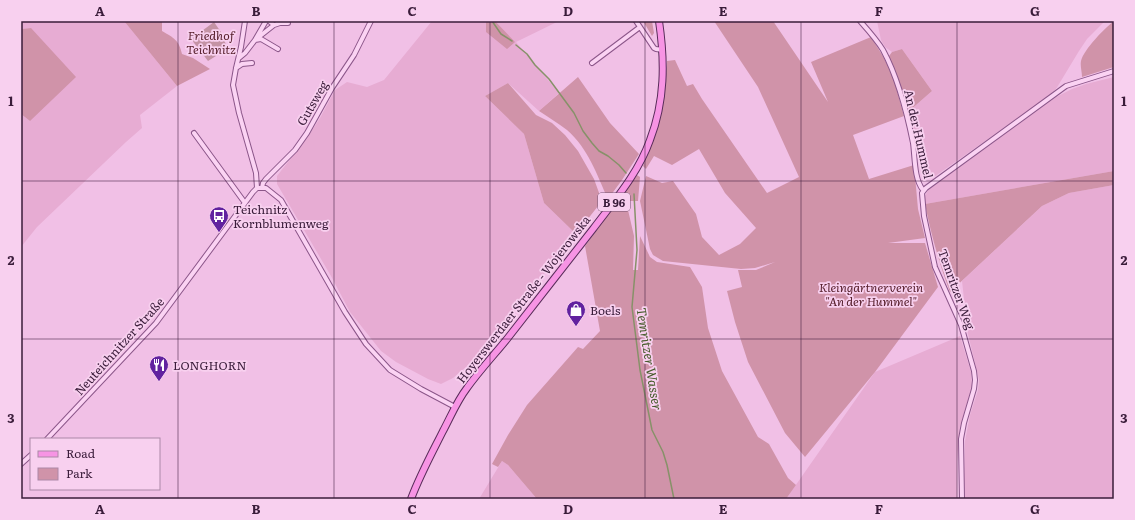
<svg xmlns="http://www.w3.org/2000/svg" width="1135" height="520" viewBox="0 0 1135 520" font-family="Literata,serif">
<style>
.farmland{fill:#e7acd3}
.green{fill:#d093a9}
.cemetery{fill:#c493a5}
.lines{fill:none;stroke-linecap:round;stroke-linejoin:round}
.stream{stroke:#879169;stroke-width:1.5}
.minor-casing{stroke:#8b5689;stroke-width:6}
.primary-casing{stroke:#582b59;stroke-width:8}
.minor{stroke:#fbd3f3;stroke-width:4}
.primary{stroke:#f794e4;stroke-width:6}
.grid{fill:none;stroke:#3a1c3a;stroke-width:1;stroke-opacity:0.55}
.labels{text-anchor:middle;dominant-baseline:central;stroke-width:3.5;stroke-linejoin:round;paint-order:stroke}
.shield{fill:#f8d0ef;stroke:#735270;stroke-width:1}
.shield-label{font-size:11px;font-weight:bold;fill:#3a1c3a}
.park-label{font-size:12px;font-style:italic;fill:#58212e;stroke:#f8d0ef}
.street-label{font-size:12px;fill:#3a1c3a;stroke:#f8d0ef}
.poi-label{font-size:12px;fill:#3a1c3a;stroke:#f8d0ef;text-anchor:start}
.water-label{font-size:13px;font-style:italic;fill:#455b2a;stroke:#f8d0ef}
.neatline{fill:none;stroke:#3a1c3a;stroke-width:1.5}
.grid-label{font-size:13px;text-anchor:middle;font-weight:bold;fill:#3a1c3a}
</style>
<rect width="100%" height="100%" fill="#f1c0e6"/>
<path class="farmland" d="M21,21H124L177,86L140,115L142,128L126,142L37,227L21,247V114L30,121L31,28L21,29Z
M432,21H486V32L503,30L495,21H559L516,42L559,93L539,111L508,83L485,96L524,134L544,203L576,234L520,304L466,367L453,378L441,384L428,379L396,362L381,351L350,312L331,276L277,184V176L309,135L320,118L335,90L347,82L367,87L384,80Z
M877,21H1105L1087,39L1079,51L1056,89L1046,98L934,177L923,180L908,112L932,91L902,49L892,52L885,47L881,40Z
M1114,77V171L925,204V196L928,190L1056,97L1072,89L1086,84Z
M1114,185V499H965L964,483L965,441L970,415L978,390L979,380L968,334L962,281L1042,206L1069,193Z
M960,336L971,372L972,387L960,427L957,461V499H786L875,372Z
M502,461L508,465L537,499H479Z"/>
<path class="green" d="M124,21H162V31C174,38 179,40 182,54L193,58L210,69L177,86Z
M486,21H495L515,42L507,49L486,32Z
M643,21H652L654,33L652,36Z
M714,21H773L828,102L811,62L871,37L884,58L894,80L904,116L853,135L869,179L914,165L918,209L925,238L888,243H925L938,287L875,372L805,457L785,433L748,362L735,322L727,291L742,287L738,270H756L775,262L755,268L741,269L663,261L653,255L650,249L640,201L646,176L662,183L673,181L696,214L702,237L719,255L740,244L756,228L725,193L699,149L672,165L654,156L646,169L643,166L654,138L664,99L667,61L675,60L687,86L693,84L702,99L767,193L799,177L758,87Z
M1114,21V67L1082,77C1082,72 1080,66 1081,61C1084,49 1105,28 1114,21Z
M31,28L76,77L30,121L21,114V29Z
M902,49L932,91L908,112L898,79L889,56L892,52Z
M578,77L610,123L639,154L622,180L608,199C597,175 588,148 567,130C558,123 548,117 539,111Z
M508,83L536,115L552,123L565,135L578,151L594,179L602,201L576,234L544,203L524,134L485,96Z
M1114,171V185L1069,193L1042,206L950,292C939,263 931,234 925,204Z
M637,175L640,177L638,201H625L617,210H628L634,236L633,270H638L640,236L650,257L657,262L690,267L702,287L708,328L722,371L758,437L769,444L788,478L796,485L786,499H537L508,465L502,461L498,467L492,464L508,435L527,405L578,347L583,349L600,331L585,246Z"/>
<path class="cemetery" d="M214,22L223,35L227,49L208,61L191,39Z"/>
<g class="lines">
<path class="stream" d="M492,21L501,34L512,41
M516,45L527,54L535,65L549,79L574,113L583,131L592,143L599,151L608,156L619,165L626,173
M634,194L637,250L632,307L640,370L652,430L663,452L667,465L674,499"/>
<defs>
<path id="minor" d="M245,21L241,47L236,68L233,85L239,113L256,173L257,188
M266,21L255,40L274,25L280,23H288
M269,21L274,25
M636,21L654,48L656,49L663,50
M860,21C868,30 877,40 883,50C897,76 907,113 913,143C915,157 914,179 923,190
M239,58L245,53L255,40L261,39L278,49
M592,63L640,27
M236,68L242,64L252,63
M194,133L245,203
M257,188H266L281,200L345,312L366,344L390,370L421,389L455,407
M262,188L263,183L266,179L295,150L307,133L332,88L354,55L371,21
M47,439L156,323L253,192L257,188
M21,464L31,455
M962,499L961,439L964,423L974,389L975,380L974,371L961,325L935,267L924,216L922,193L926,188L1066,86L1114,71"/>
<path id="primary" d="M411,499C420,475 432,453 443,431C451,416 457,401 467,388C479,371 494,355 507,339C536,302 564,266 593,229C614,201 638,174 650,140C665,101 665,62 659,21"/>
</defs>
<use href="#minor" class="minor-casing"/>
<use href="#primary" class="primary-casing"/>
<use href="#minor" class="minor"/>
<use href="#primary" class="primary"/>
</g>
<path class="grid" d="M178,21V499M334,21V499M490,21V499M645,21V499M801,21V499M957,21V499M21,181H1114M21,339H1114"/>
<defs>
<symbol id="bus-pin" viewBox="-11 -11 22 30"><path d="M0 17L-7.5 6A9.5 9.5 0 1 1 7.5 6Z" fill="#61229f" stroke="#f8d0ef"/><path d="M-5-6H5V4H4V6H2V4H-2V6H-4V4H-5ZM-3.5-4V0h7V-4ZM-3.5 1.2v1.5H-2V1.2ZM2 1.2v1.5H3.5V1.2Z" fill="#fff"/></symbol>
<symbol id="shop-pin" viewBox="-11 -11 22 30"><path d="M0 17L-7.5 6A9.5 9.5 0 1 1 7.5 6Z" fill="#61229f" stroke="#f8d0ef"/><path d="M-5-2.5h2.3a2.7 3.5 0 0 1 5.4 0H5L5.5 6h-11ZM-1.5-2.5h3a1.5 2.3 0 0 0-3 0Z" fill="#fff"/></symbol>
<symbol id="restaurant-pin" viewBox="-11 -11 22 30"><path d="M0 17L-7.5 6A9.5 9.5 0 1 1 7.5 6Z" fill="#61229f" stroke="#f8d0ef"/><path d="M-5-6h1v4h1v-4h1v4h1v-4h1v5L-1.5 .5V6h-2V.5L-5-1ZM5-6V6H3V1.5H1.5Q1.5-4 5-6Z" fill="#fff"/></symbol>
</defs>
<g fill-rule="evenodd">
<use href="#bus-pin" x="208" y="205" width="22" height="30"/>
<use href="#shop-pin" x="565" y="299" width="22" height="30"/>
<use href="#restaurant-pin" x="148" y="354" width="22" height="30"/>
</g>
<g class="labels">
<rect class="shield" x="598" y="193" width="32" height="18" rx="3"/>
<g class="shield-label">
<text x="614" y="202">B 96</text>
</g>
<g class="park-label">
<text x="211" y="35">Friedhof<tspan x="211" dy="14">Teichnitz</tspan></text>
<text x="871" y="287">Kleingärtnerverein<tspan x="871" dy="14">"An der Hummel"</tspan></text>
</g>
<g class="street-label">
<text transform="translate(312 103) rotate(-60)">Gutsweg</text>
<text transform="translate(919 134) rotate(77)">An der Hummel</text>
<text transform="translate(957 289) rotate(70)">Temritzer Weg</text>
<text transform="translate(523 299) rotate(-52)">Hoyerswerdaer Straße - Wojerowska</text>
<text transform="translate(119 346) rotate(-48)">Neuteichnitzer Straße</text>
</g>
<g class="poi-label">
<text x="233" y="209">Teichnitz<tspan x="233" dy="14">Kornblumenweg</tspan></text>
<text x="590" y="310">Boels</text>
<text x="173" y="365">LONGHORN</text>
</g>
<g class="water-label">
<text transform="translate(650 359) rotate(81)">Temritzer Wasser</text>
</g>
</g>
<rect width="1135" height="520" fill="none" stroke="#f8d0ef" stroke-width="44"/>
<rect x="30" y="438" width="130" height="52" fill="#f8d0ef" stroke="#ac88a7"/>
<rect x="38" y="451" width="20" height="6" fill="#f794e4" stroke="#ac88a7"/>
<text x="66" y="458" font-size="12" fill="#3a1c3a">Road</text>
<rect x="38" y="468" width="20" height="12" fill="#d093a9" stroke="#ac88a7"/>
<text x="66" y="478" font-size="12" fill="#3a1c3a">Park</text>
<rect x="22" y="22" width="1091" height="476" class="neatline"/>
<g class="grid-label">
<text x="100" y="16">A</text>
<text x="256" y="16">B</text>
<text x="412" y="16">C</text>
<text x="568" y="16">D</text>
<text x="723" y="16">E</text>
<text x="879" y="16">F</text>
<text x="1035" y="16">G</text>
<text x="11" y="106">1</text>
<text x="1124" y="106">1</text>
<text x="11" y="265">2</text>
<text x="1124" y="265">2</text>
<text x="11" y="423">3</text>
<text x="1124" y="423">3</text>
<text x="100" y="514">A</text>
<text x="256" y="514">B</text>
<text x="412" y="514">C</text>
<text x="568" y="514">D</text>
<text x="723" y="514">E</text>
<text x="879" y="514">F</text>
<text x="1035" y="514">G</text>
</g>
</svg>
